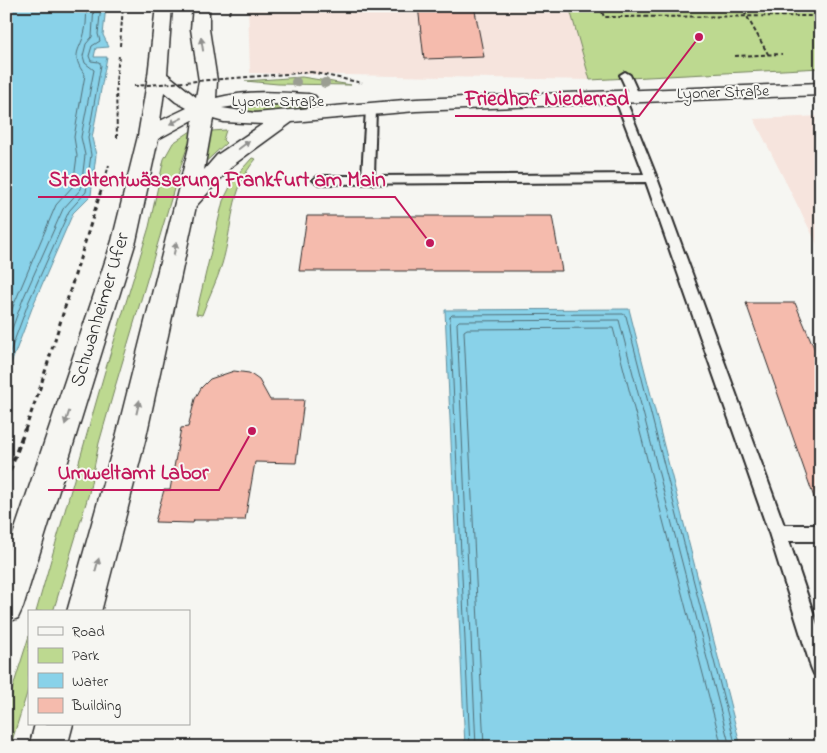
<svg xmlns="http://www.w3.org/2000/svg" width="827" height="753" viewBox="0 0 827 753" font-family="'Indie Flower',sans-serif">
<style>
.built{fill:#f6e4dd}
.green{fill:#bdd990;stroke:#74825e}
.water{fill:#89d2e9;stroke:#638f9d}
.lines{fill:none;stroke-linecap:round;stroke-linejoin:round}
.shore{stroke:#516e77;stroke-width:1}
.building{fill:#f5bbad;stroke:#2b2b2b}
.service-casing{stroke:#2b2b2b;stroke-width:4}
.secondary-casing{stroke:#2b2b2b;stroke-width:3}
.path-far2{stroke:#2b2b2b;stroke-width:2;stroke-dasharray:4 2.5;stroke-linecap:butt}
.path-far1{stroke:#2b2b2b;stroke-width:3;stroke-dasharray:4.5 4;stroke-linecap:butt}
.path{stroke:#2b2b2b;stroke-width:4;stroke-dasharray:6 4.5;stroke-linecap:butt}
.service{fill:#f6f6f2;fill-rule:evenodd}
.secondary{fill:#f6f6f2;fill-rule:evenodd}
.path-bridge{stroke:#2b2b2b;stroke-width:2;stroke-dasharray:4 2.5;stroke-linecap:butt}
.tree{fill:#9b9e92}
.oneway{fill:#90908e}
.labels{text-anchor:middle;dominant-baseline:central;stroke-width:4;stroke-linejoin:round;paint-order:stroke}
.far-street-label{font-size:16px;fill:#2b2b2b;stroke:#f6f6f2}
.street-label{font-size:20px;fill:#2b2b2b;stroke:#f6f6f2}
.leader{fill:none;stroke:#c2185b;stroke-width:2}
.callout-dot{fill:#c2185b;stroke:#f6f6f2;stroke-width:2}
.callout-label{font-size:21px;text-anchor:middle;font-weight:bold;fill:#c2185b;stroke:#f6f6f2;stroke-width:4;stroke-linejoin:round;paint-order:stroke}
</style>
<rect width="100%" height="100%" fill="#f6f6f2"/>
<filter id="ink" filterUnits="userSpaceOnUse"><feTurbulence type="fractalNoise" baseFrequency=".02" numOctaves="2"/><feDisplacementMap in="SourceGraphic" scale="10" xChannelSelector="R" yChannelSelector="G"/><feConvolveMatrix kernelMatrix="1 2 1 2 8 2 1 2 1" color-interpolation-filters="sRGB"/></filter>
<g filter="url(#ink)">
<path class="built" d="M248,6H569L590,80L250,73Z
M821,116V252L754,119Z"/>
<path class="green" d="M569,6H821V68L590,80Z
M302,77L351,85L278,84L245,81Z
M284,105L332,106L331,108L300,112L246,113V107Z
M194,129L182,162L115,387L99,443L89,493L53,612H36L105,371L149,227L164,159L173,143Z
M226,130L223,140L226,143L199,168L208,133L212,131Z
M252,158L256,159C230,188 233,228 222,264C217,281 208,298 202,315L196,314L223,201L235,177Z
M29,636V687L10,747H6V709Z"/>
<path class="water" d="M6,6H106L103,35L109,47L96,48L94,57H107L92,138L96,155L91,195L73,213L34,303L6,377Z
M629,309L741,747H465L445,310Z"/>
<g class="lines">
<path class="shore" d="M6,323L56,205L73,186L77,156L74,137L85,75C69,53 81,51 85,30C87,22 86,14 87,6
M6,345L23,299L63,209L81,189L85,155L81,137L94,70L85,63L83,56L86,44L92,37L94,6
M6,363L29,301L69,211L86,192L91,155L88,138L101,65L99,62L91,61L89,56L92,46L100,41L98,34L101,6
M470,747L450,317L452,315L623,314L626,316L736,747
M476,747L457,323L459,321L619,320L730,747
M484,747L464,331L467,329L613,328L722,747"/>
</g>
<path class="building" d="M418,6H474L484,57L424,59Z
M307,216H552L562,271H299Z
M746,303H795L815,350H821V505L817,506Z
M234,371L249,373L259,380L270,400H304L296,463L255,462L245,520H194L193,523L155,522L164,490H170L181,428L188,427L195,399L201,388L210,379Z"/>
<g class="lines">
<defs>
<path id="service" d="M625,72L630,75L640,97L639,99L635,100L630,97L620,75Z
M620,95L625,98L657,178L784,525H821V541H789L821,636V676L814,674L811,667L769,533L646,182L319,184L313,180L319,176H362L366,109L371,106L376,109L374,176L644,174L615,98Z"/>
<path id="secondary" d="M156,6H172L167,74L196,97L199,81L191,29L193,6H209V29L217,81L216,98C247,90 276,92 308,94L315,96L318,100L315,104L308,106L256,103L222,108L255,113L416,99L821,83V95L416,111L292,122L233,165L196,206L146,437L101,612H67L116,437L190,143L193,120L158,139L136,241L23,607L18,618L6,623V556L112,241L138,136L148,76ZM164,92L176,102L187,108L160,121ZM213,119L224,122L263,124L217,155L204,170Z
M35,724H73L67,747H29Z"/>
</defs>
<use href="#service" class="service-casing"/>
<use href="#secondary" class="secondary-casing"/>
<path class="path-far2" d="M600,6L604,17L821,16
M741,6L768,54
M229,14L231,6
M120,46L123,6
M735,56L782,54
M311,72L362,83
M117,138L116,81L119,56
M103,186L109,165"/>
<path class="path-far1" d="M25,430L40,388L103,184"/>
<path class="path" d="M6,481L25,429"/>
<use href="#service" class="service"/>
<use href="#secondary" class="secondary"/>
<path class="path-bridge" d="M134,86L311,72"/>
</g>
<g class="tree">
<circle cx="296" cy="82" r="5"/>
<circle cx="325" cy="83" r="5"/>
</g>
<defs><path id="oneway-solid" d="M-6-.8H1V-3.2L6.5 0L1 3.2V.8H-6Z" transform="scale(1.25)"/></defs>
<g class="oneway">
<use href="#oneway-solid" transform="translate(202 44) rotate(-99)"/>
<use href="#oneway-solid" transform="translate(176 121) rotate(154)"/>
<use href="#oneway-solid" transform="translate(244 145) rotate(-37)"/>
<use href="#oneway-solid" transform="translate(175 249) rotate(-77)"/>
<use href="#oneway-solid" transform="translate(138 407) rotate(-77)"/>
<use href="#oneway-solid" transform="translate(67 418) rotate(108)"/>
<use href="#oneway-solid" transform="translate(97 565) rotate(-75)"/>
</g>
</g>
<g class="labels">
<g class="far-street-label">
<text transform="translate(723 93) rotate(-2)">Lyoner Straße</text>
<text x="278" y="102">Lyoner Straße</text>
</g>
<g class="street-label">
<text transform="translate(101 310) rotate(-73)">Schwanheimer Ufer</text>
</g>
</g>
<path class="leader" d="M699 37L639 116H455M430 243L395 197H38M252 431L219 490H48"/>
<g class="callout-dot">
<circle cx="699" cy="37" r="5"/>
<circle cx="430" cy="243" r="5"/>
<circle cx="252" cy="431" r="5"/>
</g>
<g class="callout-label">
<text x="547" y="105">Friedhof Niederrad</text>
<text x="217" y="186">Stadtentwässerung Frankfurt am Main</text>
<text x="133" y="479">Umweltamt Labor</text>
</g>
<rect width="827" height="753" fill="none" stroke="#f6f6f2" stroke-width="25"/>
<rect x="12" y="12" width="802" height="728" fill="none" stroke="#2b2b2b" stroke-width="2" filter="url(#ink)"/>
<rect x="28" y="610" width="162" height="115" fill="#f6f6f2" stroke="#a5a5a2"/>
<rect x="38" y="627" width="25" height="8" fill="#f6f6f2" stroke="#a5a5a2"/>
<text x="72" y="636" font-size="15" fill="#2b2b2b">Road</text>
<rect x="38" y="648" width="25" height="15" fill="#bdd990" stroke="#a5a5a2"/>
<text x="72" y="660" font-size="15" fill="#2b2b2b">Park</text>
<rect x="38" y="673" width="25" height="15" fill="#89d2e9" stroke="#a5a5a2"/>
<text x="72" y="686" font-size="15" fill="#2b2b2b">Water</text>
<rect x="38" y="698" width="25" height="15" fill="#f5bbad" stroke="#a5a5a2"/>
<text x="72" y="710" font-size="15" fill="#2b2b2b">Building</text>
</svg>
